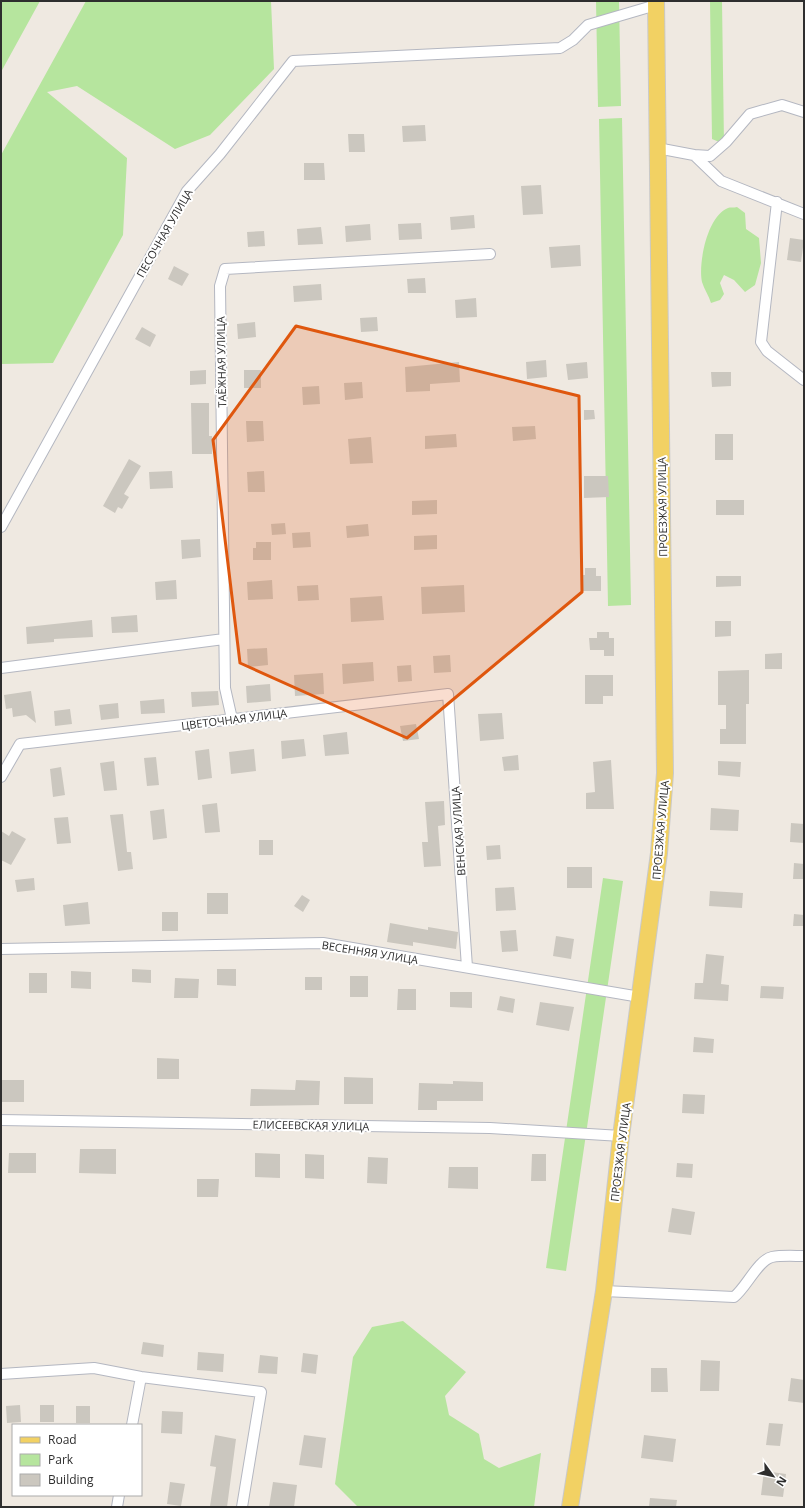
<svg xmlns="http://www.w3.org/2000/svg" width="805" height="1508" viewBox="0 0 805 1508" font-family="'Open Sans',sans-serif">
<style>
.green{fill:#b6e59e}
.building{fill:#cbc7bf}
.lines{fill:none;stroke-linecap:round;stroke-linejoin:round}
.minor-casing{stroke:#b4b7c1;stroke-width:12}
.primary-casing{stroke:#c9c9c9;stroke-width:18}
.minor{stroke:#fff;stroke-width:10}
.primary{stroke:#f2d163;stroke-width:16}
.marked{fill:#df570e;fill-opacity:0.2;stroke:#df570e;stroke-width:3;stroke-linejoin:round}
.labels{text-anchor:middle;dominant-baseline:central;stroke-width:4;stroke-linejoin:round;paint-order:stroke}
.street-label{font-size:11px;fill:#2e2e2e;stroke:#fff}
</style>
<rect width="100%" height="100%" fill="#efe9e1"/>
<path class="green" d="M1,1H40L1,72Z
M86,1H271L274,69L210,135L175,149L77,86L47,92L127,158L123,235L53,363L1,364V155Z
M596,1H619L621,106L598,107Z
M710,1H722L724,144L712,139Z
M622,118L631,605L608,606L599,119Z
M737,207L745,213L746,229L759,238L761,263L755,285L745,292L734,280L724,275L720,283L724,294L720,300L711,303C709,296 704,289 702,282C698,264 707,216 728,208C730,207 734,208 737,207Z
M603,878L623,881L566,1271L546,1268Z
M403,1321L466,1372L445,1396L449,1415L479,1434L484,1459L499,1468L541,1453L534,1507H358L335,1484L353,1357L372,1327Z"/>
<path class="building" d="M425,125L426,141L403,142L402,126Z
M348,134H364L365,152H349Z
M304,163H324L325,180H304Z
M541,185L543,214L523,215L521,186Z
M474,215L475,228L451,230L450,217Z
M421,223L422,239L399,240L398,224Z
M370,224L371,240L346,242L345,226Z
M321,227L323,244L298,245L297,229Z
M264,231L265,246L248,247L247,232Z
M790,238L804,240L801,262L787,260Z
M580,245L581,266L551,268L549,247Z
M174,266L189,274L182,286L168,279Z
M425,278L426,293H408L407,279Z
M321,284L322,300L294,302L293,286Z
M476,298L477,317L456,318L455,300Z
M377,317L378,331L361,332L360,318Z
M255,322L256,337L238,339L237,324Z
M142,327L156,335L150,347L135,339Z
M546,360L547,377L527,379L526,362Z
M459,362L460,382L430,384V391L406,392L405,367Z
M587,362L588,378L568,380L566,364Z
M206,370V384L190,385V371Z
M244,370H261V388H244Z
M711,372H731V386L712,387Z
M362,382L363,398L345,400L344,383Z
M319,386L320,404L303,405L302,387Z
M191,403H209V436H212V454H192Z
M584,410H594L595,419L584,420Z
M246,421H263L264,441L247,442Z
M535,426L536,439L513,441L512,427Z
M456,434L457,447L425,449V436Z
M715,434H733V460H715Z
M371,437L373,463L350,464L348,439Z
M129,459L141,466L124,494L129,497L122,509L118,507L115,513L103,506Z
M172,471L173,488L150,489L149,472Z
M264,471L265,492H248L247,472Z
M584,476H608L609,497L584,498Z
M437,500V514L412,515V501Z
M716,500H744V515H716Z
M285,523L286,534L272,535L271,524Z
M368,524L369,536L347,538L346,526Z
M310,532L311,547L293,548L292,533Z
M437,535V549L414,550V536Z
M200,539L201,557L182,559L181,540Z
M256,542H271V560H253V548H256Z
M585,568H596V576H601V591H581V575H585Z
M716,576H741V586L716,587Z
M176,580L177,599L156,600L155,582Z
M272,580L273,599L248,600L247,582Z
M318,585L319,600L298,601L297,586Z
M464,585L465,612L422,614L421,587Z
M382,596L384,620L351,622L350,598Z
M137,615L138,632L112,633L111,617Z
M92,620L93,637L54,639V642L27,644L26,627Z
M715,621H731V636L715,637Z
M597,632H609V638H614V656H604V650H590L589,638H597Z
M267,648L268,665L248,667L247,649Z
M782,653V669H765V654Z
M450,655L451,672L434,673L433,656Z
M373,662L374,681L343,684L342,664Z
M411,665L412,681L398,682L397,666Z
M749,670V704H746V744H720V729H726V705H718V671Z
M323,673L324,694L295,696L294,675Z
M585,675H613V696H603V704H585Z
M270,684L271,701L247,703L246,686Z
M31,691L36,723L26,715L13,717L12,708L6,709L4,695Z
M218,691L219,705L192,707L191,692Z
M164,699L165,713L141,714L140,701Z
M118,703L119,718L101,720L99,705Z
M70,709L72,724L55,726L54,711Z
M502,713L504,739L480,741L478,714Z
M416,724L419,739L403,741L400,726Z
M347,732L349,754L325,756L323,735Z
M304,739L306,756L282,759L281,741Z
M209,749L212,778L198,780L195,751Z
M254,749L256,771L231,774L229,752Z
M518,755L519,770L504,771L502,757Z
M156,757L159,785L147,786L144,758Z
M611,760L614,809H586V793L595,792L593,762Z
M114,761L117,790L104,791L100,763Z
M718,761L741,762L740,777L718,775Z
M61,767L65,795L53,797L50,769Z
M444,801L445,825L438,826L441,866L424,867L422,842H428L425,802Z
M217,803L220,832L205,833L202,805Z
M711,808L739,810L738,831L710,830Z
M164,809L167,838L153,840L150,811Z
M123,814L127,852H131L133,869L118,871L110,815Z
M68,817L71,843L57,844L54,818Z
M791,823L804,824V843L790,842Z
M1,831L9,836L12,831L26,839L11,865L1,860Z
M259,840H273V855H259Z
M500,845L501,859L487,860L486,846Z
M794,863L804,864V879H793Z
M567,867H592V888H567Z
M34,878L35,890L17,892L15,880Z
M514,887L516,910L496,911L495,888Z
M710,891L743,893L742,908L709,906Z
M207,893H228V914H207Z
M302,895L310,900L303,912L294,906Z
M88,902L90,924L65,926L63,905Z
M162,912H178V931H162Z
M794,914L804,915V926H793Z
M390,923L428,930V927L458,932L456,949L413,942V946L387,942Z
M516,930L518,951L502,952L500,931Z
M556,936L574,939L571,959L553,956Z
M706,954L724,956L721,984L729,985L728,1001L694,999L695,983H703Z
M132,969L151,970V983L132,982Z
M217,969H236V986L217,985Z
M71,971L91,972V989L71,988Z
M29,973H47V993H29Z
M350,976H368V997H350Z
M305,977H322V990H305Z
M175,978L199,979L198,998H174Z
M761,986L784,987L783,999L760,998Z
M398,989H416V1010H397Z
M450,992H472V1008L450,1007Z
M500,996L515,999L513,1013L497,1010Z
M540,1002L574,1007L569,1031L536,1025Z
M694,1037L714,1039L713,1053L693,1052Z
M157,1058L179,1059V1079H157Z
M344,1077L373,1078V1104H344Z
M2,1080H24V1102H2Z
M296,1080L320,1081L319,1105L250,1106L251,1089L295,1090Z
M453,1081L483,1082V1101H437V1110H418L419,1083L453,1084Z
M683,1094L705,1095L704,1114L682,1113Z
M80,1149H116V1174L79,1173Z
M9,1153H36V1173H8Z
M255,1153L280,1154V1178L255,1177Z
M305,1154L324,1155V1179L305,1178Z
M532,1154H546V1181H531Z
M368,1157L388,1158L387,1184L367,1183Z
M677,1163L693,1164L692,1178L676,1177Z
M449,1167H478V1189L448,1188Z
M197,1179H219L218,1197H197Z
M672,1208L695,1212L691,1235L668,1232Z
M143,1342L164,1345L163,1357L141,1354Z
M198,1352L224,1354L223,1372L197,1370Z
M303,1353L318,1355L316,1374L301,1372Z
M260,1355L278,1357L277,1374L258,1373Z
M701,1360L720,1361L719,1391H700Z
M651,1368H667L668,1392H651Z
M791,1378L804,1380V1403L788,1401Z
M20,1405L21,1422L7,1423L6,1406Z
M40,1405H54V1422H40Z
M76,1406H90V1423H76Z
M162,1411L183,1412L182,1434L161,1433Z
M769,1423L783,1424L780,1446L766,1445Z
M215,1435L236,1439L227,1507L210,1506L216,1467L210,1466Z
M304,1435L326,1438L322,1468L299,1465Z
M644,1435L676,1439L673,1462L641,1458Z
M764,1471L786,1474L783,1497L761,1495Z
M170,1482L185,1484L181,1506L167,1504Z
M273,1482L297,1485L294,1507H269Z
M650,1498L677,1500L676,1507H649Z"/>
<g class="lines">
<defs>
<path id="minor" d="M657,148L694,155L721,181L804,214
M694,155L710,156L726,142L750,114L782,105L804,112
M777,202L761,342L767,351L804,380
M1,527L187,191L220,154L293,61L560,48L573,40L588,25L656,5
M1,668L224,639
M232,719L225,688L220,286L225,269L490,254
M1,777L20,744L448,694L467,967
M1,949L323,943L640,997
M1,1120L490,1128L621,1136
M604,1291L734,1297C746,1288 758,1260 772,1257C782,1255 794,1256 804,1256
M1,1374L94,1368L141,1377L261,1392L242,1507
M132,1425L141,1377
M117,1507L119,1495"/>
<path id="primary" d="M570,1507L604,1291L621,1136L659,853L665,773L656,1"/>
</defs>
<use href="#minor" class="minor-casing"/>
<use href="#primary" class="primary-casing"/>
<use href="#minor" class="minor"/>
<use href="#primary" class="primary"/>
</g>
<path class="marked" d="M296,326L579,396L582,592L407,738L240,663L213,440Z"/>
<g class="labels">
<g class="street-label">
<text transform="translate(164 233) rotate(-60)">ПЕСОЧНАЯ УЛИЦА</text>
<text transform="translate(221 362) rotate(-91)">ТАЁЖНАЯ УЛИЦА</text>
<text transform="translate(662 507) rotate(-91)">ПРОЕЗЖАЯ УЛИЦА</text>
<text transform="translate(234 719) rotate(-7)">ЦВЕТОЧНАЯ УЛИЦА</text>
<text transform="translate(660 830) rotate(-85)">ПРОЕЗЖАЯ УЛИЦА</text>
<text transform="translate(458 831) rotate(-94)">ВЕНСКАЯ УЛИЦА</text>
<text transform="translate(370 952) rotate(9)">ВЕСЕННЯЯ УЛИЦА</text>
<text transform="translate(311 1125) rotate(1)">ЕЛИСЕЕВСКАЯ УЛИЦА</text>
<text transform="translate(620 1152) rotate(-83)">ПРОЕЗЖАЯ УЛИЦА</text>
</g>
</g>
<rect width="805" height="1508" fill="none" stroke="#2e2e2e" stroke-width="4"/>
<rect x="12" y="1424" width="130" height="72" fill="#ffffff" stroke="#ababab"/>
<rect x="20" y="1437" width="20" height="6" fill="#f2d163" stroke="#ababab"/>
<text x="48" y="1444" font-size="12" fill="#2e2e2e">Road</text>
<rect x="20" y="1454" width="20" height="12" fill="#b6e59e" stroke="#ababab"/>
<text x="48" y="1464" font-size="12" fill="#2e2e2e">Park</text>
<rect x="20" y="1474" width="20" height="12" fill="#cbc7bf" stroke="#ababab"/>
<text x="48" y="1484" font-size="12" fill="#2e2e2e">Building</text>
<g transform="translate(773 1476) rotate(123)" stroke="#ffffff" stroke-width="3" paint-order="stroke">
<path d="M0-3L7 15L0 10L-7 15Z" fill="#2e2e2e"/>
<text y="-6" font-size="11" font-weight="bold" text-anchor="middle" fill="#2e2e2e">N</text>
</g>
</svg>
